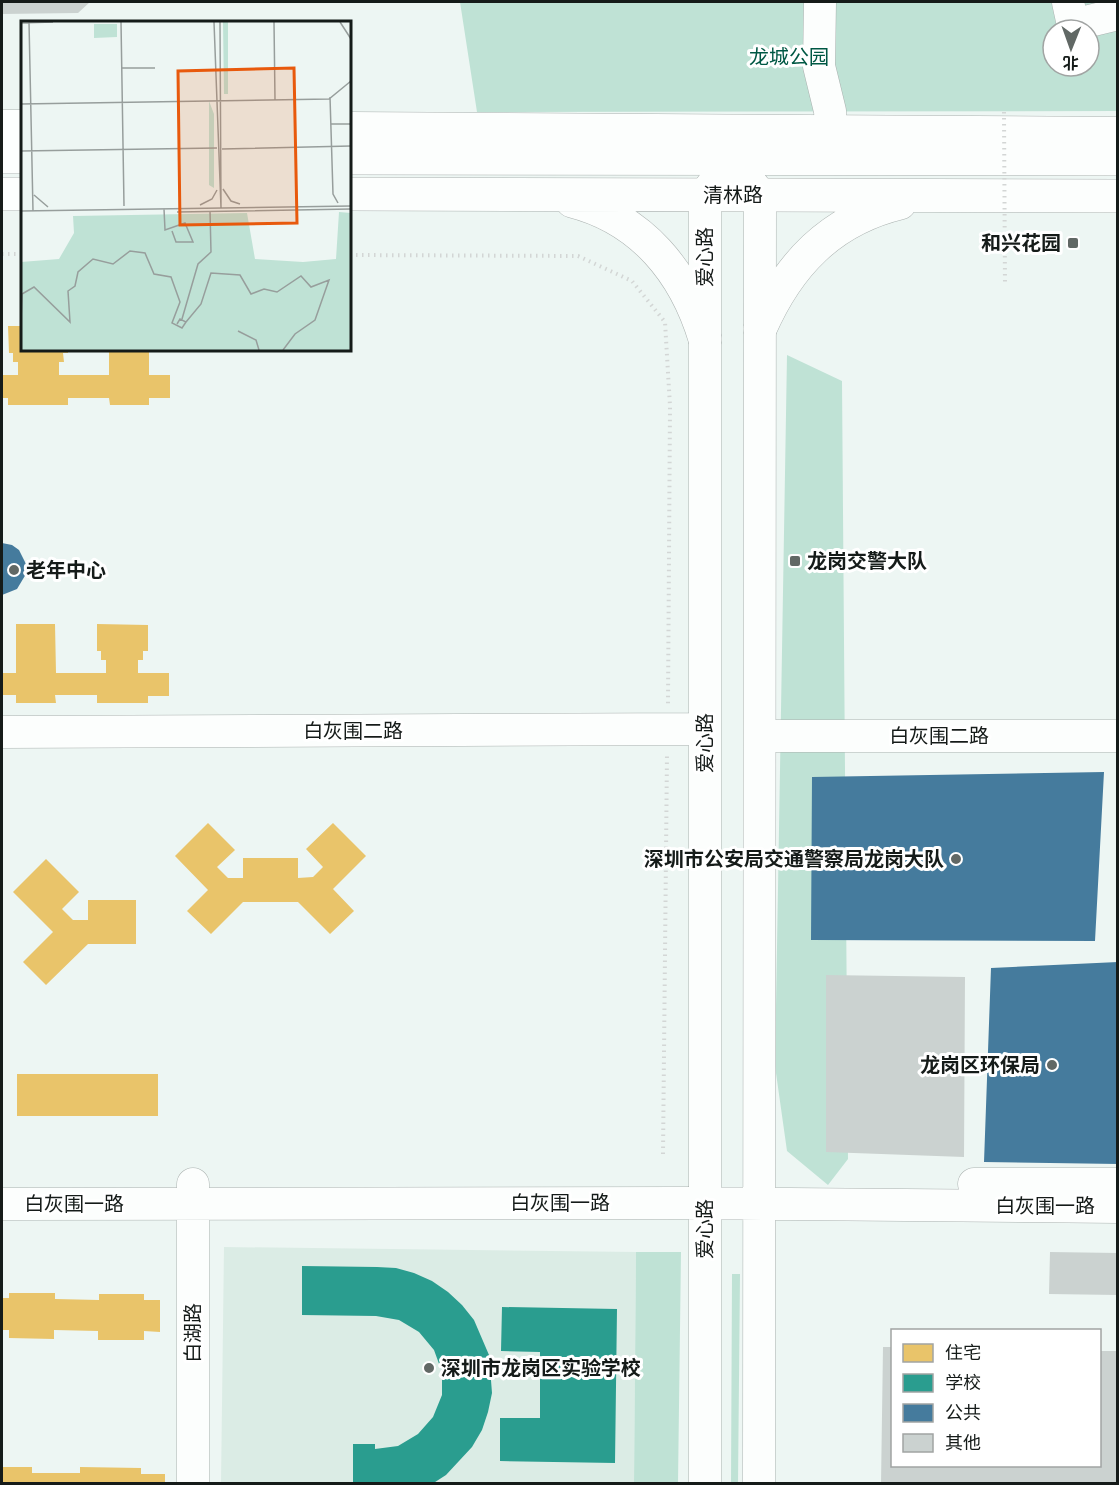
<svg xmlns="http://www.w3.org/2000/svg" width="1119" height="1485" viewBox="0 0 1119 1485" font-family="'DejaVu Sans','Noto Sans SC',sans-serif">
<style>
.built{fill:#dbece5}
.green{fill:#bfe2d5;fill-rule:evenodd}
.homes{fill:#e9c46a}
.schools{fill:#2a9d8f}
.public{fill:#457b9d}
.building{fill:#cbd2d0}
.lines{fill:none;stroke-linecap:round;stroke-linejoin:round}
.minor-casing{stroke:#abb2b0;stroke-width:33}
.major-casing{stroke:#abb2b0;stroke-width:34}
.path{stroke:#d3d6d5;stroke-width:4;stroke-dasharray:1.5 4.5;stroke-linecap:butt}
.minor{stroke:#fcfefd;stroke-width:32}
.major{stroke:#fcfefd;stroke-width:33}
.path-bridge{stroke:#d3d6d5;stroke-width:4;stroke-dasharray:1.5 4.5;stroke-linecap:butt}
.poi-dot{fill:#616865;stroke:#fff;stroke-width:2}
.labels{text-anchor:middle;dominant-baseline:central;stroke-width:6;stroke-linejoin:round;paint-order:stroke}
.park-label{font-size:20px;fill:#005844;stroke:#fff}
.street-label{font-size:20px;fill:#151b19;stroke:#fff}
.poi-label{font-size:20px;font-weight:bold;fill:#151b19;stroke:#fff;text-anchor:end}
.inset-road{fill:none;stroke:#979e9c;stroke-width:1.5}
.view{fill:#e8590c;fill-opacity:0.15;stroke:#e8590c;stroke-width:3}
.inset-edge{fill:none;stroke:#151b19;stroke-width:3}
</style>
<rect width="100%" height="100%" fill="#edf6f3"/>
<path class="built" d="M224,1247L636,1252L634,1483L221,1484Z"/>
<path class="green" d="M460,2H1117V111L477,112ZM1053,30H1089V66H1053Z
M787,355L842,381L848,1159L828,1185L787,1151L775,1066Z
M636,1252H681L678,1483H634Z
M732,1274H740L738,1484L731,1483Z"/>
<path class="homes" d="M8,326H22V350H68V353H63L64,362H59V375H109V350H149V375H170V398H149V405H110L109,398H68V405H8V398H2V375H18V362H13V353H9Z
M16,624H55L56,673H106V660H101V651H97V624L148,625V651H143V660H138V673H169V696H148V703H97V695H55L56,703H16V695H2V673H16Z
M208,823L235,850L217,867L228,878H243V858H298V878L313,877L323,867L306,849L333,823L366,856L333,889L354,911L330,934L298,902H243L211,934L187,911L208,890L175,856Z
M46,859L79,892L62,909L73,920H88V900H136V944H88L46,985L23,962L53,932L13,892Z
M17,1074H158V1116H17Z
M9,1293H55V1299L99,1300V1294H144V1300H160V1332L144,1331V1340H98V1331L54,1330V1339L9,1338V1330H2V1298H9Z
M2,1467H32V1473H80V1467L141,1468V1474H165V1484H2Z"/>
<path class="schools" d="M302,1266L377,1267L396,1268L414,1273L432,1281L448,1292L462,1305L474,1320L489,1355L492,1393L488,1412L482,1430L472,1447L446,1475L432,1484H353V1444H375V1449L398,1446L418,1434L433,1417L442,1395V1372L434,1350L419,1332L399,1320L376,1316L302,1315Z
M502,1307L617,1309L615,1463L500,1461V1418H540V1352L501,1351Z"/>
<path class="public" d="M2,543L12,545L19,550L27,566L26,574L17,589L2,595Z
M1104,772L1095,941L811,940L812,777Z
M1118,962V1164L984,1162L991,968Z"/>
<path class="building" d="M2,2H90L78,13L2,14Z
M826,975L965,977L964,1157L826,1152Z
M1050,1252L1118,1253V1295L1049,1294Z
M883,1347H892V1466H1100V1351H1118V1484H881Z"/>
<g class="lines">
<defs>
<path id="minor" d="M820,2L819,66L830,111L831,131
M1068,2L1073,25L1118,14
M2,126H22
M350,128L1118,133
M2,732L705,729
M760,736H1118
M974,1184H1118
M2,1204L687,1203L1118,1207
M193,1484V1184
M705,1484V195L732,158L760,195L759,1484"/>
<path id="major" d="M2,157H22
M350,158L1118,159
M2,194H22
M350,194L1118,196
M572,201C642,219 685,272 705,339
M760,329C788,265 830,220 900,203"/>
</defs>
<use href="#minor" class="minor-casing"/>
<use href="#major" class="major-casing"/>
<path class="path" d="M2,254H22
M350,255L578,256L632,281L665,322L670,406L668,704
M663,1154L667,753"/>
<use href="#minor" class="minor"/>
<use href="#major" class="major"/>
<path class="path-bridge" d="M1004,112L1005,286"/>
</g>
<g class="poi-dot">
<rect x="1067" y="237" width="12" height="12" rx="3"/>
<rect x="789" y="555" width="12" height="12" rx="3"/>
<circle cx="14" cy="570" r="6"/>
<circle cx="956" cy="859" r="6"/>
<circle cx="1052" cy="1065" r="6"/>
<circle cx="429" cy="1368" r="6"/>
</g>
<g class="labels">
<g class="park-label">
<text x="789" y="57">龙城公园</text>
</g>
<g class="street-label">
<text x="733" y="195">清林路</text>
<text transform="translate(705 257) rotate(-90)">爱心路</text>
<text x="353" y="731">白灰围二路</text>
<text x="939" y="736">白灰围二路</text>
<text transform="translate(705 743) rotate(-90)">爱心路</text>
<text x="560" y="1203">白灰围一路</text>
<text x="74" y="1204">白灰围一路</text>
<text x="1045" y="1206">白灰围一路</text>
<text transform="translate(705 1229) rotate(-90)">爱心路</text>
<text transform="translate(193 1333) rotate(-90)">白湖路</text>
</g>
<g class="poi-label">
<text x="1061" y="243">和兴花园</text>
<text x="807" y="561" text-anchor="start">龙岗交警大队</text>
<text x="26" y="570" text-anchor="start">老年中心</text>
<text x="944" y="859">深圳市公安局交通警察局龙岗大队</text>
<text x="1040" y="1065">龙岗区环保局</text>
<text x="441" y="1368" text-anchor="start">深圳市龙岗区实验学校</text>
</g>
</g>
<g transform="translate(21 21)">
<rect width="330" height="330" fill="#edf6f3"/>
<path d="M202,1H207V73H203ZM73,3H96V16L73,17ZM188,80L193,93V167L188,164ZM318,191L330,192V329H0V241L38,238L53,212L52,195L226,192L234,238L282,241L315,238Z" fill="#bfe2d5"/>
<path class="inset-road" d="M8,1L12,190M100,1L103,185M193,1L200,187M199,1L200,187M253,1L254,79M319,1L330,18M0,2L32,1M101,47H134M309,76L312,173L317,182M0,83L308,78L330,60M310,103H330M201,128L330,125M0,130L196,127M202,168L210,180L219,183M13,174L27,186M179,184L191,178L196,169M143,188L144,209L164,202L172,221H155L151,210M0,190L330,185M156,191L330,188M161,298L177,243L190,231L189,190M0,299L1,273L13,266L49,301L47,270L54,265L57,251L72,238L92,243L109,230L124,232L133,253L150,256L159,281L151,302L161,307L165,301L159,298L156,303M165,301L180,283L190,252L219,254L230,273L243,268L256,271L280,255L290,266L308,259L294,299L274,313L262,329M217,310L235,319L238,329"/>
<path class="view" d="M273,47L276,202L159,204L157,50Z"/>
<rect width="330" height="330" class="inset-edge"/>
</g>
<rect width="1119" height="1485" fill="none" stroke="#151b19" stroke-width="6"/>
<rect x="891" y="1329" width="210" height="138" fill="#ffffff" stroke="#a1a4a3" stroke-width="1.5"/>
<rect x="903" y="1344" width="30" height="18" fill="#e9c46a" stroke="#a1a4a3" stroke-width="1.5"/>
<text x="945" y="1359" font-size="18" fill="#151b19">住宅</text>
<rect x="903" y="1374" width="30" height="18" fill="#2a9d8f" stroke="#a1a4a3" stroke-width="1.5"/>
<text x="945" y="1389" font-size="18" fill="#151b19">学校</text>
<rect x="903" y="1404" width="30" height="18" fill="#457b9d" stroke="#a1a4a3" stroke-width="1.5"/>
<text x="945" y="1419" font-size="18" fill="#151b19">公共</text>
<rect x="903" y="1434" width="30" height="18" fill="#cbd2d0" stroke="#a1a4a3" stroke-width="1.5"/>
<text x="945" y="1449" font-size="18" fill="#151b19">其他</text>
<g transform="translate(1071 48) rotate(181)"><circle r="28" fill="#ffffff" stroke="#a1a4a3" stroke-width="1.5"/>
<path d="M0-4.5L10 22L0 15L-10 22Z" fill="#616865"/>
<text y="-9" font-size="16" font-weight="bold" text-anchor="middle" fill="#151b19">北</text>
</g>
</svg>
